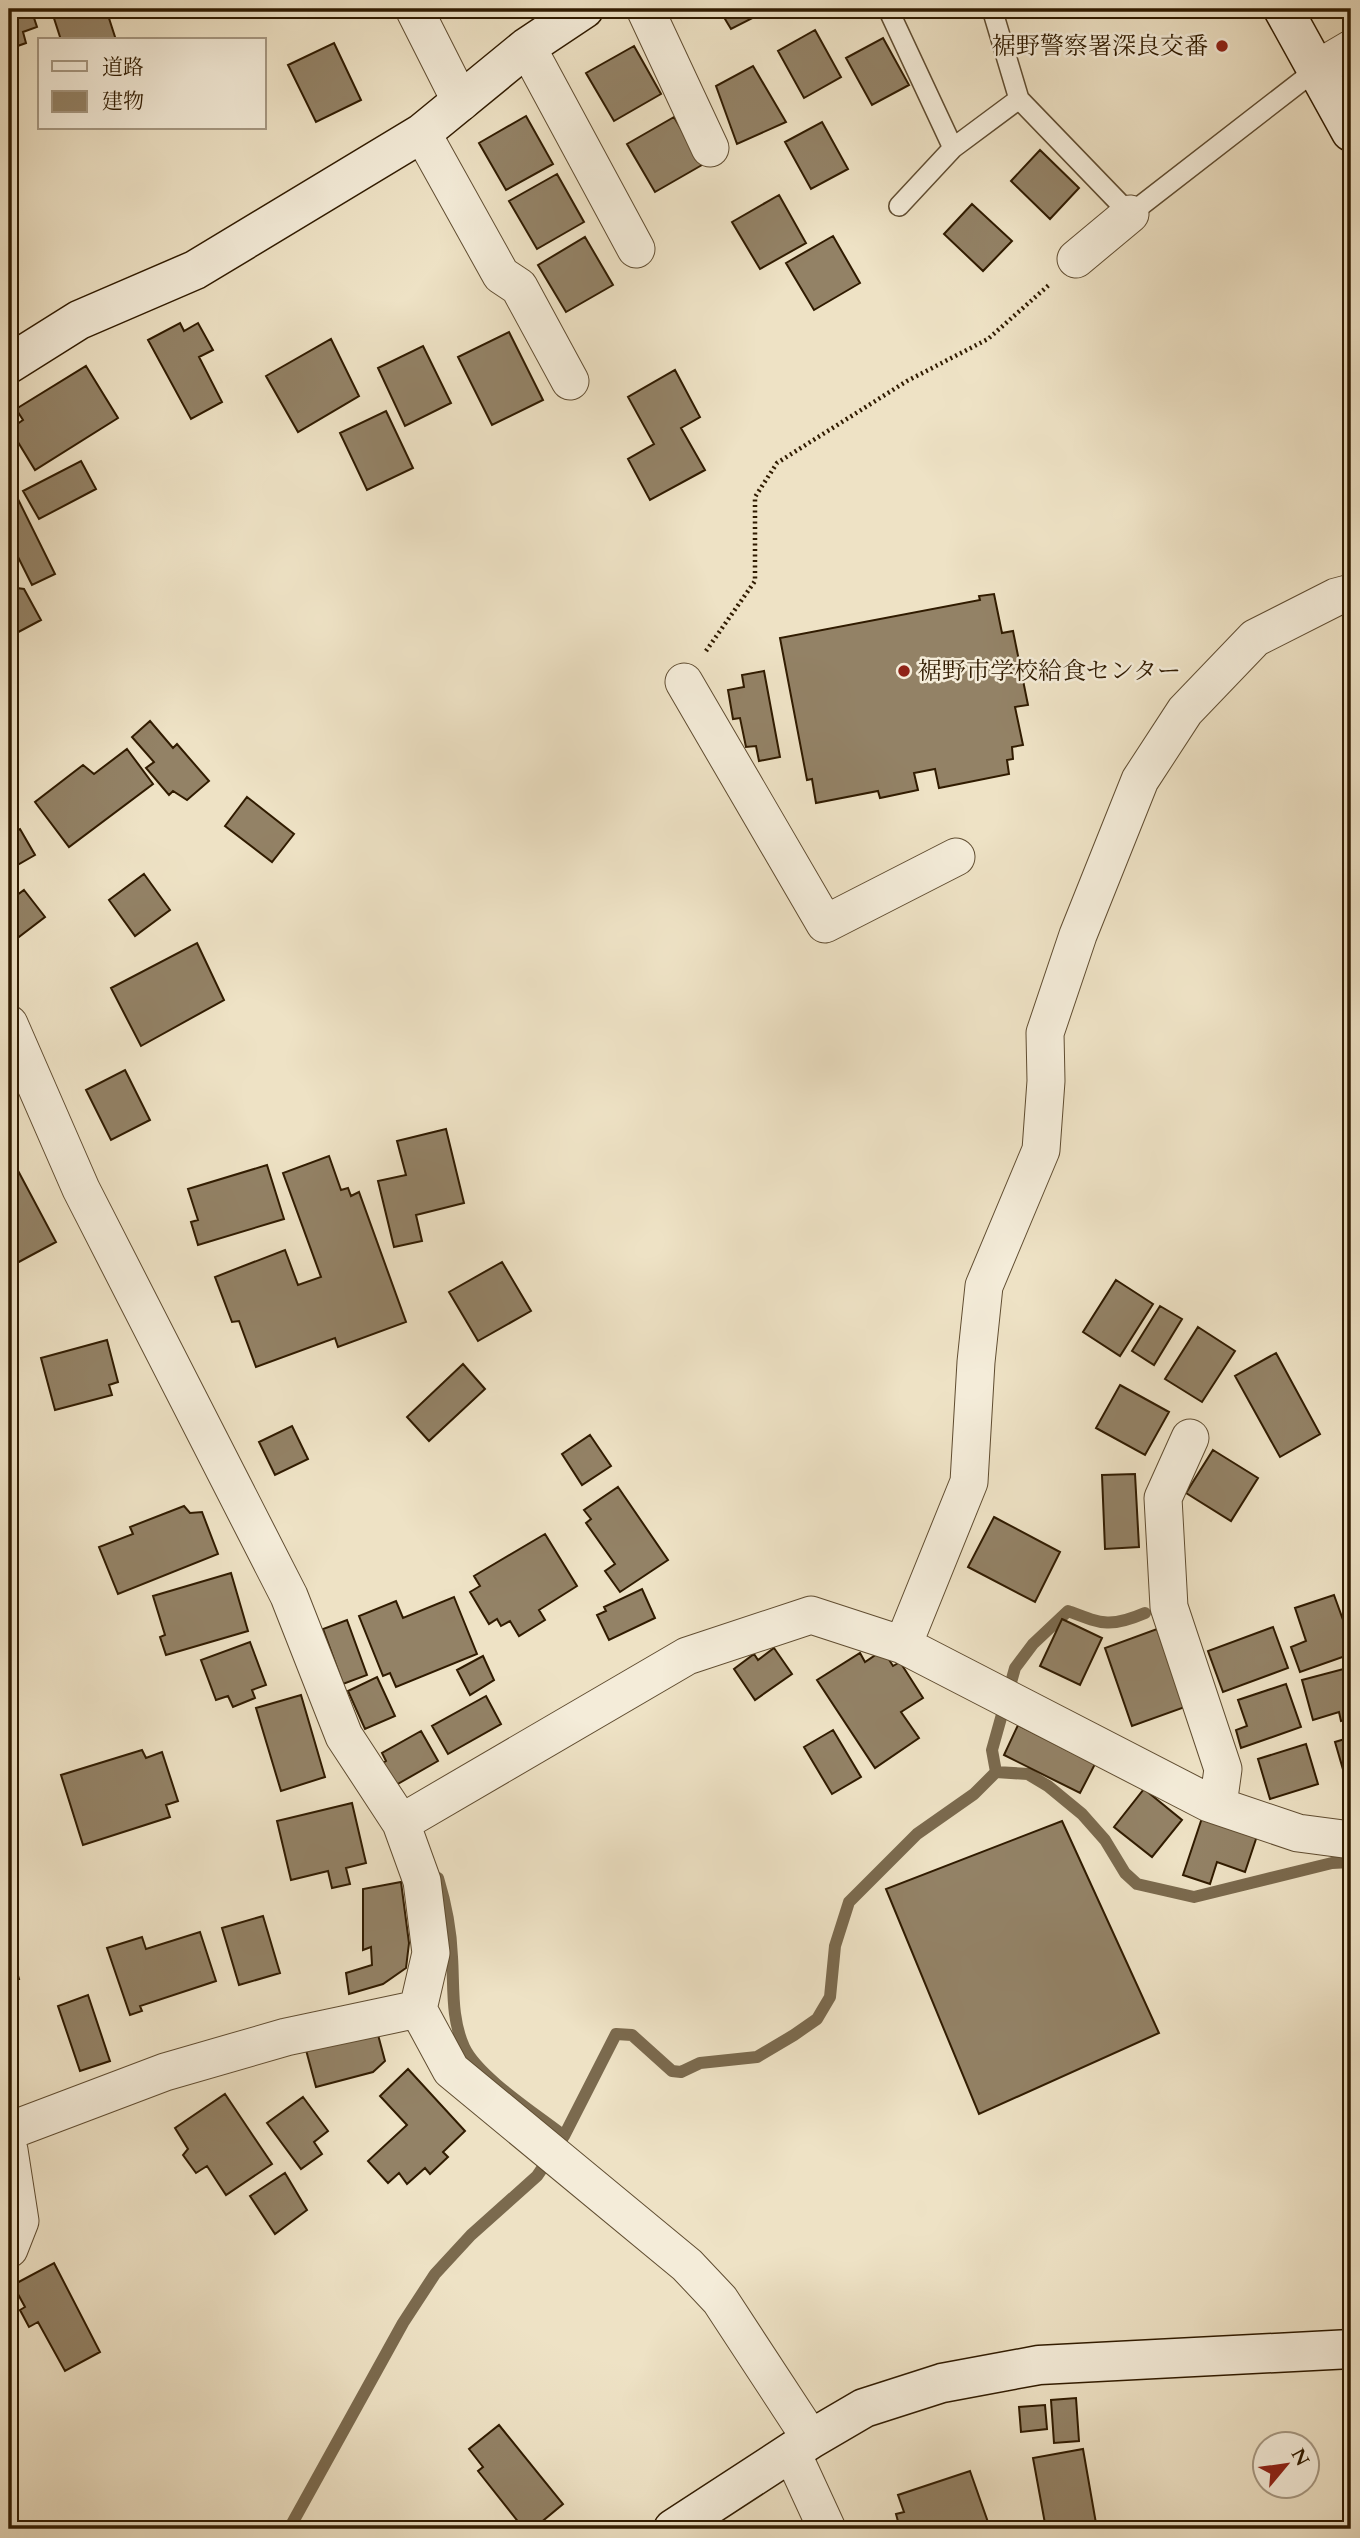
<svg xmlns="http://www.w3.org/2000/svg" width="1360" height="2538" viewBox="0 0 1360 2538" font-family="Cardo,'Noto Serif JP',serif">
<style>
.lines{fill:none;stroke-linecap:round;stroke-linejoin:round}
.stream{stroke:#7b6a4e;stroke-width:12}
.building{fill:#938266;stroke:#301b00;stroke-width:2}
.lane-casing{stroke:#604d31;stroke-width:22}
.street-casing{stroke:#604d31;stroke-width:39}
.secondary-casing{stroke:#301b00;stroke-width:41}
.path{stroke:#301b00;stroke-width:4.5;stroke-dasharray:2 3.5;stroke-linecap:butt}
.lane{stroke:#f4ecd9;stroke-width:19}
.street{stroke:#f4ecd9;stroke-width:37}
.secondary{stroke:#f4ecd9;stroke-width:38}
.poi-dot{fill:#8f2418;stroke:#f4ecd9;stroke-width:2.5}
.labels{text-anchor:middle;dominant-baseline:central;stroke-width:5;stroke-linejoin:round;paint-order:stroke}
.poi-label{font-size:24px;fill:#301b00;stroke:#f4ecd9;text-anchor:end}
</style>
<rect width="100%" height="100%" fill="#eee2c5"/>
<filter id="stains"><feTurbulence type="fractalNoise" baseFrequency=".00286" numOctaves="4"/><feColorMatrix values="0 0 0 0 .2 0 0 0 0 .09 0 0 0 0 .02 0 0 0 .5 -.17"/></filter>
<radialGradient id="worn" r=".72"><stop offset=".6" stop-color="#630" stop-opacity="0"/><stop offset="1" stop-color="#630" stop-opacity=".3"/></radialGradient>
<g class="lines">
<path class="stream" d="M996,1772L992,1750L1015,1668L1033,1644L1068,1611C1102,1624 1110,1628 1145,1613
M438,1878C446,1904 451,1929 452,1957C454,1988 451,2018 464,2047C478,2077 536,2114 564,2136L560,2142
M564,2136L616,2034L632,2035L672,2071L681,2072L700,2063L757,2057L794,2035L817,2019L830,1997L835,1946L849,1902L917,1834L974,1794L996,1772L1028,1774L1048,1786L1082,1814L1105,1840L1125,1873L1137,1884L1194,1897L1332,1863L1351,1862
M289,2529L403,2323L435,2274L471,2235L537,2176L550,2157"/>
</g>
<path class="building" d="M9,9H31L37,27L23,32L26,43L9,49Z
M51,9H106L116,40H61Z
M719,9H767L768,10L731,29Z
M815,30L841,77L804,98L778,51Z
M883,38L909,85L872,105L846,58Z
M334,43L361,100L316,122L288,65Z
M634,46L661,94L614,121L586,73Z
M753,66L786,122L737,144L716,86Z
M526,116L553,164L506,190L479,143Z
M674,117L702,165L655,192L627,144Z
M822,122L848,169L811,189L785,142Z
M1040,150L1079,188L1050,219L1011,181Z
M557,174L584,222L537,249L509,201Z
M779,195L806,243L760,269L732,222Z
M972,204L1012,241L983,271L944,234Z
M833,236L860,283L814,310L786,263Z
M585,237L613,285L566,312L538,265Z
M180,323L184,331L198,323L213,350L199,357L222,402L191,419L148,340Z
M509,332L543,400L492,425L458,357Z
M331,339L359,396L298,432L266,376Z
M423,346L451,403L405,426L378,368Z
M86,366L118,418L35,470L10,429L23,420L16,409Z
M675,370L700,417L681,428L705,470L650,500L628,459L654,444L628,397Z
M386,411L413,468L367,490L340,433Z
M81,461L96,489L39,519L23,491Z
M9,481L55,574L32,585L9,539Z
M9,573L17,588L24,589L41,620L9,637Z
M994,594L1002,633L1013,631L1028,705L1015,707L1023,745L1012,747L1013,759L1007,760L1009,774L939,788L935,769L914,773L918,790L880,798L878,791L816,803L812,779L807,780L780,638L980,600L979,596Z
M764,671L780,757L759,761L756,746L746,747L740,718L733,719L728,690L744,687L742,675Z
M150,721L173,748L177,744L209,781L187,800L173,791L169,795L146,768L154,762L132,737Z
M127,749L153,784L69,847L35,802L83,765L94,774Z
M247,797L294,834L272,862L225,826Z
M20,829L35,855L12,868L9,862V835Z
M144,874L170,910L135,936L109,900Z
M24,890L45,917L11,943L9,940V901Z
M197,943L224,1000L141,1046L111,988Z
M125,1070L150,1120L111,1140L86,1090Z
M446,1129L464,1203L416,1215L422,1241L394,1247L378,1181L406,1175L397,1141Z
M329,1156L341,1190L348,1188L351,1196L359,1192L406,1322L338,1347L335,1338L256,1367L239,1321L232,1322L215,1277L285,1250L298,1285L321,1277L283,1173Z
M15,1165L56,1242L15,1264L9,1251V1169Z
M267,1165L284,1219L198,1245L191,1222L198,1220L188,1189Z
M502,1262L531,1311L478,1341L449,1292Z
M1116,1280L1153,1304L1120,1356L1083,1332Z
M1160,1306L1182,1319L1154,1365L1132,1351Z
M1198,1327L1235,1351L1202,1402L1165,1379Z
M107,1340L118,1382L109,1385L112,1395L55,1410L41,1358Z
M1276,1353L1320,1434L1280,1457L1235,1376Z
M463,1364L485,1389L429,1441L407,1417Z
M1120,1385L1169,1412L1145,1455L1096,1428Z
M292,1426L308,1459L275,1475L259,1442Z
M590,1435L611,1466L582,1485L562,1454Z
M1213,1450L1258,1478L1231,1521L1186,1493Z
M1135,1474L1139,1547L1105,1549L1102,1475Z
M618,1487L668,1560L620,1592L605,1571L615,1564L586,1523L591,1519L584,1510Z
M184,1506L190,1513L202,1512L218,1554L118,1594L99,1547L133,1534L130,1527Z
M994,1517L1060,1552L1035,1602L968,1567Z
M545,1534L577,1586L539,1610L545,1620L519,1636L510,1621L501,1626L497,1619L489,1624L470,1592L480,1586L474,1576Z
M231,1573L248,1631L166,1655L160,1637L165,1635L153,1596Z
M642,1589L655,1618L609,1640L597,1615L606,1611L604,1607Z
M1334,1595L1351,1642V1654L1300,1672L1291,1647L1306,1641L1295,1608Z
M454,1597L477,1654L396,1687L390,1673L383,1676L359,1616L396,1601L403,1618Z
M1062,1619L1102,1638L1080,1685L1040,1666Z
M347,1620L367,1675L343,1684L323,1629Z
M1273,1627L1288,1668L1223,1692L1208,1651Z
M1157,1629L1185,1707L1132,1726L1105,1648Z
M250,1642L266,1685L252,1690L255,1698L233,1707L228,1696L216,1700L201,1660Z
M774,1648L792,1674L755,1700L734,1669L754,1654L758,1660Z
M883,1650L893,1666L900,1662L923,1698L901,1712L919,1738L875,1768L817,1680L860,1653L865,1662Z
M483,1656L494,1680L470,1695L457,1670Z
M1351,1667V1718L1341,1721L1339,1712L1313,1720L1302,1680Z
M377,1677L395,1716L365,1729L348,1691Z
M1286,1684L1301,1727L1241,1748L1236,1730L1247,1726L1238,1700Z
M301,1695L325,1777L281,1791L256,1708Z
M486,1696L501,1724L448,1754L432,1726Z
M1018,1725L1095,1764L1080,1793L1004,1755Z
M833,1730L861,1777L832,1794L804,1747Z
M421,1731L438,1761L396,1785L383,1763L386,1761L382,1753Z
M1351,1737V1797L1335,1742Z
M1306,1744L1318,1784L1270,1799L1258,1759Z
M142,1750L146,1758L162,1752L178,1801L166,1805L170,1817L83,1845L61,1775Z
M1144,1789L1182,1820L1152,1857L1114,1827Z
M352,1803L366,1863L346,1868L350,1884L332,1888L328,1871L291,1880L277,1821Z
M1202,1818L1257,1836L1245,1872L1217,1862L1210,1884L1183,1875Z
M1062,1821L1159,2033L979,2114L886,1889Z
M401,1882L409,1943L406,1968L383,1984L349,1994L346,1973L372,1965L371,1947L363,1950V1889Z
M263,1916L280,1973L239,1985L222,1928Z
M200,1932L216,1981L140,2006L142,2011L130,2015L107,1948L142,1937L146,1949Z
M9,1945L19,1979L9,1982Z
M88,1995L110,2061L80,2071L58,2006Z
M377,2031L385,2061L373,2072L316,2087L306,2050Z
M408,2069L465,2131L443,2152L448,2157L430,2174L425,2168L407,2184L399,2173L388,2183L368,2161L407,2125L380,2096Z
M225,2094L272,2164L226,2195L207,2166L196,2173L183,2155L188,2149L175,2128Z
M303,2097L328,2131L314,2142L322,2154L301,2169L267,2123Z
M285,2173L307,2210L275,2234L250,2196Z
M54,2263L100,2352L65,2371L38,2322L29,2327L20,2310L25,2307L13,2285Z
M1076,2398L1079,2441L1054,2443L1051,2400Z
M1045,2405L1047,2429L1021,2432L1019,2407Z
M499,2425L563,2504L533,2529H524L478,2471L483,2467L469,2449Z
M1083,2449L1097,2529H1046L1033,2458Z
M970,2471L989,2525L980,2529H916L915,2526L900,2529L896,2514L904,2512L898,2495Z"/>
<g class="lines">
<defs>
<path id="lane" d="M888,9L953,148L899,206
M992,9L1019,99L1130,214L1317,69
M953,148L1019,99"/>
<path id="street" d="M414,9L461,102
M645,9L710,148
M527,47L636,249
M1317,69L1351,49
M422,133L501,275L519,287L570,381
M1076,259L1130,214
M684,682L825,924L956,857
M9,1024L81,1189L289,1596L344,1736L401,1823L422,1881L431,1953L418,2009L451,2070L687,2265L720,2300L811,2439
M1190,1438L1163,1498L1169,1607L1223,1769L1218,1805
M903,1645L969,1482L976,1362L984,1286L1041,1150L1046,1081L1045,1033L1078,935L1140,780L1185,711L1255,638L1336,597L1351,593
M401,1823L687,1656L811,1615L903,1645L1209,1803L1298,1833L1351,1840
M9,2131L165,2072L286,2037L418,2009
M9,2150L20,2221L9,2249
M792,2453L827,2529"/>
<path id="secondary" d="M1283,9L1351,132
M9,364L79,320L195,270L422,133L527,47L584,9
M673,2529L811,2439L864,2408L942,2383L1039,2365L1351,2349"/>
</defs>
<use href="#lane" class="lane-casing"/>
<use href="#street" class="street-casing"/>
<use href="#secondary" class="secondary-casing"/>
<path class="path" d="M706,651L755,581V497L777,463L907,381L988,339L1050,284"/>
<use href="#lane" class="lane"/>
<use href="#street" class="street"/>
<use href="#secondary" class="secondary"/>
</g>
<g class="poi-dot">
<circle cx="1222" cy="46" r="7"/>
<circle cx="904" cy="671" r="7"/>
</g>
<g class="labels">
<g class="poi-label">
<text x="1208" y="46">裾野警察署深良交番</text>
<text x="918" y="671" text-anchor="start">裾野市学校給食センター</text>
</g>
</g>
<rect width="1360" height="2538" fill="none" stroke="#eee2c5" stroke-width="35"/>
<rect x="10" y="10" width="1339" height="2517" fill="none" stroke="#301b00" stroke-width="3.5"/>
<rect x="18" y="18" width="1325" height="2503" fill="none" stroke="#301b00" stroke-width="2"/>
<rect x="38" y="38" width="228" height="91" fill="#f4ecd9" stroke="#a69882" stroke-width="2"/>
<rect x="52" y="61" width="35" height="10" fill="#f4ecd9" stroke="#a69882" stroke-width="2"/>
<text x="102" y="74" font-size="21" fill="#301b00">道路</text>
<rect x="52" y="91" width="35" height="21" fill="#938266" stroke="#a69882" stroke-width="2"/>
<text x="102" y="108" font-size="21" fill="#301b00">建物</text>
<g transform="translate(1286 2465) rotate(61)"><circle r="33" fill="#f4ecd9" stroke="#a69882" stroke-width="2"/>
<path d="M0-5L12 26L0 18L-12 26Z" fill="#8f2418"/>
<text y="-10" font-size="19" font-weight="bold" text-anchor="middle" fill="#301b00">N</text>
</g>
<rect width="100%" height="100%" filter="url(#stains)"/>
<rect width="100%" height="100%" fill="url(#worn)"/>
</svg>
